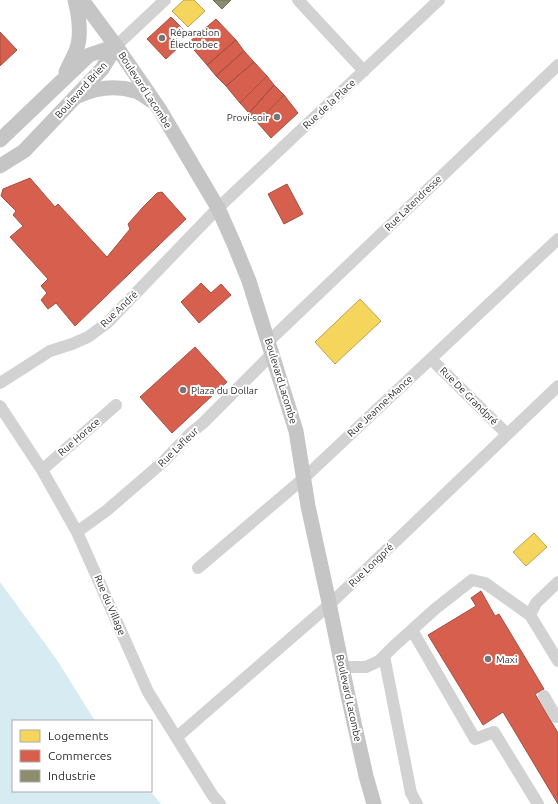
<svg xmlns="http://www.w3.org/2000/svg" width="558" height="804" viewBox="0 0 558 804" font-family="Ubuntu,sans-serif">
<style>
.water{fill:#d6ecf2}
.homes{fill:#f6d55c;stroke:#baa34e}
.shops{fill:#d6604d;stroke:#a35143}
.industry{fill:#8c8c6e;stroke:#70705a}
.lines{fill:none;stroke-linecap:round;stroke-linejoin:round}
.minor{stroke:#d2d2d2;stroke-width:12}
.major{stroke:#c5c5c5;stroke-width:15}
.poi-dot{fill:#767676;stroke:#fff;stroke-width:1.5}
.labels{text-anchor:middle;dominant-baseline:central;stroke-width:4;stroke-linejoin:round;paint-order:stroke}
.poi-label{font-size:10px;fill:#2d2d2d;stroke:#fff;text-anchor:start}
.street-label{font-size:10px;fill:#2d2d2d;stroke:#fff}
</style>
<rect width="100%" height="100%" fill="#fff"/>
<path class="water" d="M0,582L57,660L95,721H13V791H150L161,804H0Z"/>
<path class="homes" d="M184,0H194L205,11L188,27L172,11Z
M360,299L381,321L335,364L315,342Z
M534,533L547,547L526,566L513,552Z"/>
<path class="shops" d="M171,17L184,30L176,38L182,44L166,59L147,39Z
M216,19L236,40L207,65L188,43Z
M0,32L17,50L0,66Z
M236,40L244,51L216,76L207,65Z
M244,51L254,62L226,86L216,76Z
M254,62L267,76L240,103L226,86Z
M267,76L274,85L249,113L240,103Z
M274,85L284,95L257,122L249,113Z
M284,95L298,113L271,138L257,122Z
M30,178L55,207L58,204L107,257L130,229L128,224L143,207L157,193L162,192L186,219L75,326L56,303L48,309L41,300L47,293L41,286L48,279L10,237L23,226L13,215L16,211L1,196L3,189Z
M287,184L303,214L284,224L268,194Z
M201,283L211,293L221,284L231,295L199,323L181,302Z
M195,347L227,382L172,433L140,397Z
M481,591L495,616L499,614L544,689L535,694L558,733V804L503,712L483,725L428,635L476,606L471,598Z"/>
<path class="industry" d="M213,0H231L222,9Z"/>
<g class="lines">
<path class="minor" d="M298,0L364,71
M116,46L165,0
M269,341L558,65
M431,359L507,434
M0,383L50,351L72,344L88,337L107,323L218,208L439,0
M0,406L42,470L77,532L148,692L213,796L220,804
M42,470L116,405
M77,532L106,511L163,462L191,433L203,423L272,354
M198,568L304,478L558,239
M558,582L536,603L530,615L558,661
M412,630L475,739L494,732L538,804
M384,656L411,793L417,804
M342,667H366L379,661L393,647L435,609L472,580L485,583L530,615
M544,696L556,717
M177,737L329,605L558,386"/>
<path class="major" d="M82,0L116,46L160,110L196,171L218,208L234,244L249,281L296,431L308,506L328,598L347,691L366,776L374,804
M66,72C69,65 73,58 76,51C82,36 79,16 75,0
M78,96C96,88 115,85 135,91C141,93 147,98 152,101
M0,140L89,55L116,46
M0,166L24,151L102,69L116,46"/>
</g>
<g class="poi-dot">
<circle cx="162" cy="38" r="4"/>
<circle cx="277" cy="117" r="4"/>
<circle cx="183" cy="390" r="4"/>
<circle cx="488" cy="659" r="4"/>
</g>
<g class="labels">
<g class="poi-label">
<text x="170" y="32">Réparation<tspan x="170" dy="12">Électrobec</tspan></text>
<text x="269" y="117" text-anchor="end">Provi-soir</text>
<text x="191" y="390">Plaza du Dollar</text>
<text x="496" y="659">Maxi</text>
</g>
<g class="street-label">
<text transform="translate(81 90) rotate(-48)">Boulevard Brien</text>
<text transform="translate(145 90) rotate(57)">Boulevard Lacombe</text>
<text transform="translate(329 104) rotate(-43)">Rue de la Place</text>
<text transform="translate(413 203) rotate(-44)">Rue Latendresse</text>
<text transform="translate(119 309) rotate(-44)">Rue André</text>
<text transform="translate(281 381) rotate(73)">Boulevard Lacombe</text>
<text transform="translate(469 396) rotate(45)">Rue De Grandpré</text>
<text transform="translate(380 406) rotate(-43)">Rue Jeanne-Mance</text>
<text transform="translate(79 437) rotate(-41)">Rue Horace</text>
<text transform="translate(178 447) rotate(-44)">Rue Lafleur</text>
<text transform="translate(371 565) rotate(-44)">Rue Longpré</text>
<text transform="translate(110 605) rotate(67)">Rue du Village</text>
<text transform="translate(349 698) rotate(78)">Boulevard Lacombe</text>
</g>
</g>
<rect x="12" y="720" width="140" height="72" fill="#ffffff" stroke="#ababab"/>
<rect x="20" y="730" width="20" height="12" fill="#f6d55c" stroke="#ababab"/>
<text x="48" y="740" font-size="12" fill="#2d2d2d">Logements</text>
<rect x="20" y="750" width="20" height="12" fill="#d6604d" stroke="#ababab"/>
<text x="48" y="760" font-size="12" fill="#2d2d2d">Commerces</text>
<rect x="20" y="770" width="20" height="12" fill="#8c8c6e" stroke="#ababab"/>
<text x="48" y="780" font-size="12" fill="#2d2d2d">Industrie</text>
</svg>
